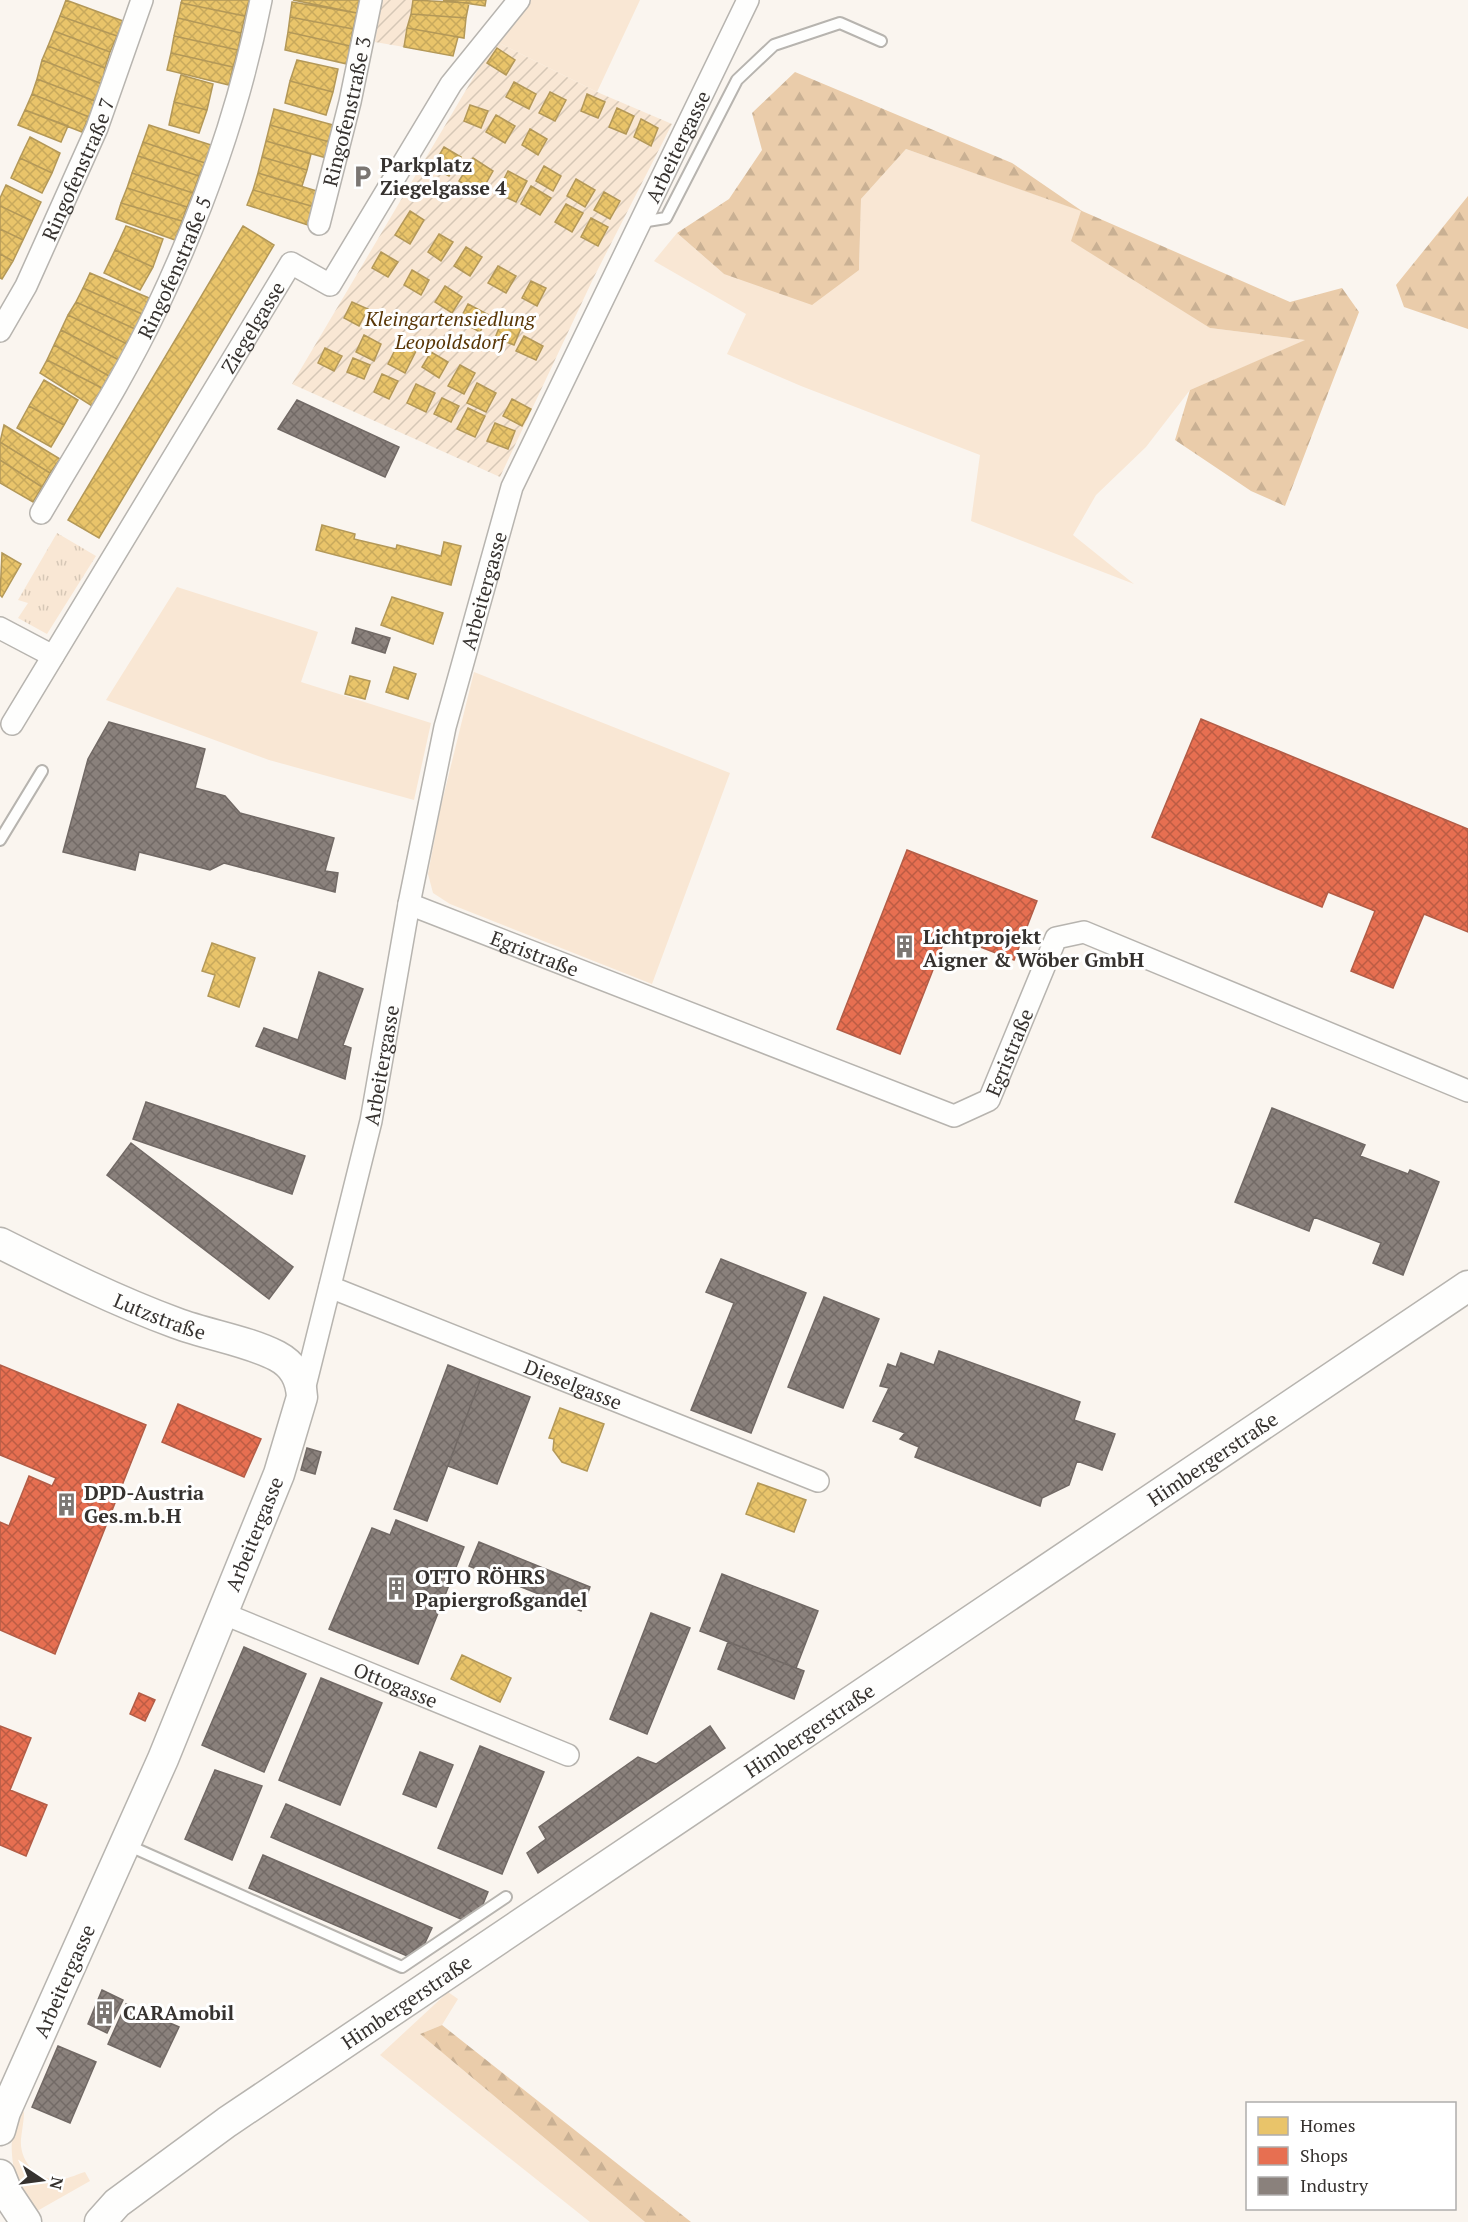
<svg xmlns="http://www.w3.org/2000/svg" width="1468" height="2222" viewBox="0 0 1468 2222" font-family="'PT Serif',serif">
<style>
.grass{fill:#f9e7d4}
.forest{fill:url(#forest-firs)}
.park{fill:url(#park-tufts)}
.garden{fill:url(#garden-furrows)}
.homes{fill:url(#homes-cross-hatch);stroke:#b39858;stroke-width:1.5}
.shops{fill:url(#shops-cross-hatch);stroke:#b25d47;stroke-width:1.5}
.industry{fill:url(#industry-cross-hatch);stroke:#716965;stroke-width:1.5}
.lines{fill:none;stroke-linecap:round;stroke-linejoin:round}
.lane-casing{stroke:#b7b4af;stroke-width:14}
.street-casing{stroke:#b7b4af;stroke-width:24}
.secondary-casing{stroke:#b7b4af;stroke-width:33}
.lane{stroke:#fefefd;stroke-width:10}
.street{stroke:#fefefd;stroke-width:21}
.secondary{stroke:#fefefd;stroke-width:30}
.labels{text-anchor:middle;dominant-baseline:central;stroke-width:6;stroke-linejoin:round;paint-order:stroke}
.street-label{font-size:20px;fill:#36322f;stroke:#fff}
.poi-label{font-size:20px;font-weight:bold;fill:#36322f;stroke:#fff;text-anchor:start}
.park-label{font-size:20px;font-style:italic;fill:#583606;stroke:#fff}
</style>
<defs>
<pattern id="forest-firs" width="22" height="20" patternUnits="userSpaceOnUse" patternTransform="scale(1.5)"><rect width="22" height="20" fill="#eaccaa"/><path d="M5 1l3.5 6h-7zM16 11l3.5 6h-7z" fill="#c9b093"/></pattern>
<pattern id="park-tufts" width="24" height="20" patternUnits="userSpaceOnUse" patternTransform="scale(1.5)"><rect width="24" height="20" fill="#f9e7d4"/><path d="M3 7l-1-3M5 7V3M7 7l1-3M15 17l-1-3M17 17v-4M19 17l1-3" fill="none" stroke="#d6c7b6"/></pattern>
<pattern id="garden-furrows" width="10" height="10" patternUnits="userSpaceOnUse" patternTransform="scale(1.5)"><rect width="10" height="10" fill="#f9e7d4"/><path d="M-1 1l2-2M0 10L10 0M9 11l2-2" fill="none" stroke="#d6c7b6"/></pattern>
<pattern id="homes-cross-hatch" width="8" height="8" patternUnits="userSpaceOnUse" patternTransform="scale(1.5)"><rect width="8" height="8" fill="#e9c46a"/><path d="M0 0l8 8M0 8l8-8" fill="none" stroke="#c8a95c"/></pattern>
<pattern id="shops-cross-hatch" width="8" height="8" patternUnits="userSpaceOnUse" patternTransform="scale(1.5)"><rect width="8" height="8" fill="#e76f51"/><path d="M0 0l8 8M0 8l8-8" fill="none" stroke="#bc5c44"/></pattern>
<pattern id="industry-cross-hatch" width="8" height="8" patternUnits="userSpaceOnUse" patternTransform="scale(1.5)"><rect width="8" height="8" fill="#8a817c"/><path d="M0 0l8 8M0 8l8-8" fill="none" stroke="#726a66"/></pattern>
</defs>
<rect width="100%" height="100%" fill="#faf5ef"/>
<path class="grass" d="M529,0H640L597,92L495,41Z
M906,149L1082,211L1210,328L1306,340L1190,390L1146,447L1096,495L1073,535L1134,584L971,521L980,455L801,386L727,354L746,314L654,261L677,233L724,274L859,270L861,199Z
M177,587L318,632L301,682L431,723L414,800L269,760L106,700Z
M474,672L730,773L652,984L450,904L433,893L428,874L440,810Z
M448,1992L458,1999L442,2025L420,2034L645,2222H590L380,2055Z
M24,2111C24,2121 22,2129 21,2139C19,2162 39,2183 63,2179C70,2178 78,2174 85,2172L90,2181L30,2215C16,2191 0,2131 24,2111Z"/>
<path class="forest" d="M795,72L1012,163L1082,211L1290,302L1342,288L1359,312L1285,506L1251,491L1175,440L1190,390L1305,340L1210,328L1071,241L1081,211L906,149L861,199L859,270L812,305L724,274L677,233L729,199L762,150L752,113Z
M1468,196V329L1404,307L1396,285Z
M442,2025L691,2222H645L420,2034Z"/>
<path class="park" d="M57,533L96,556L47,634L18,618L28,603L18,600Z"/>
<path class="garden" d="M381,0H413L404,47L375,42Z
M495,41L597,92L672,124L593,279L500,477L292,384Z"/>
<path class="homes" d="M66,0L123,21L117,36L60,16Z
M182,0H249L245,16L181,3Z
M293,0H359L357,13Z
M413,0L469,3L466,18L411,14Z
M443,0H486L485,6Z
M292,2L357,13L353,29L290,17Z
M181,3L245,16L241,33L178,18Z
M411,14L466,18L464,38L407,28Z
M60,16L117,36L110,52L54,31Z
M290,17L353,29L350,46L288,32Z
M178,18L241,33L238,50L174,36Z
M407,28L458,37L453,56L404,47Z
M54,31L110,52L105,68L48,46Z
M288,32L350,46L347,64L285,50Z
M174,36L238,50L233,67L171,53Z
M48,46L105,68L102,84L42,60Z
M497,48L515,60L506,75L487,63Z
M171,53L233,67L229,85L167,70Z
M42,60L102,84L95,101L37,79Z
M297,60L338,69L333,92L290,81Z
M181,75L213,84L207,110L174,102Z
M37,79L95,101L89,117L32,94Z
M290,81L333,92L326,115L285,103Z
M514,82L536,94L529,109L506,97Z
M550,92L566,100L555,121L539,113Z
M32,94L89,117L82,132L25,110Z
M587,94L605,102L598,118L581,111Z
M174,102L207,110L199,133L169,125Z
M470,105L488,111L481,128L464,121Z
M617,108L634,116L626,134L609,127Z
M274,109L337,126L333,143L270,125Z
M25,110L68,126L61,142L18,125Z
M496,115L515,126L505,143L486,132Z
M641,119L658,128L651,146L634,137Z
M149,125L211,145L205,163L143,142Z
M270,125L333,143L330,159L266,141Z
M530,129L547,139L538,155L522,145Z
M30,137L60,153L52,173L20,158Z
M266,141L311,154L307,170L262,157Z
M143,142L205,163L199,176L138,156Z
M444,147L461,157L449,176L432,167Z
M138,156L199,176L193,193L132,173Z
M262,157L307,170L302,186L258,173Z
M20,158L52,173L42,193L11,178Z
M473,158L493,171L480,194L459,181Z
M544,166L561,176L553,191L536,181Z
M508,171L527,181L516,202L497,193Z
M132,173L193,193L187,207L127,188Z
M258,173L320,192L315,207L253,190Z
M576,179L595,190L585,207L567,196Z
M6,185L41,202L32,221L0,206V198Z
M531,186L551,198L540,215L521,204Z
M127,188L187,207L182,221L121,203Z
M253,190L315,207L308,225L247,205Z
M604,192L620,201L610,219L594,210Z
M121,203L182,221L175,240L116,219Z
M566,204L583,213L572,232L555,222Z
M0,206L32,221L23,240L0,229Z
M410,211L424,220L410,244L395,235Z
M591,218L608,227L598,246L581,237Z
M126,226L163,239L153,267L115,250Z
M243,226L274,245L99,538L68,520Z
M0,229L23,240L13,261L0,254Z
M439,234L453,242L441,261L428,252Z
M466,247L482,257L470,276L454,266Z
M115,250L153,267L140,290L104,273Z
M381,252L398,262L388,277L372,268Z
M0,254L13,261L2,279L0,278Z
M498,266L516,276L506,293L488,283Z
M412,270L429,280L421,295L404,285Z
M90,273L149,298L142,314L83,288Z
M531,281L546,288L537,306L522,298Z
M445,286L462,297L452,313L435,302Z
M83,288L142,314L135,329L76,302Z
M76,302L135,329L127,344L68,315Z
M352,302L368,309L359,326L344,318Z
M468,304L489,315L480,332L459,321Z
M68,315L127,344L119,360L61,330Z
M503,318L522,326L514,345L495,338Z
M61,330L119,360L109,376L54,345Z
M364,335L381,344L374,361L356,352Z
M524,336L543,346L536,360L516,351Z
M399,342L416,351L405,373L388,364Z
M54,345L109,376L102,388L47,360Z
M325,348L342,356L334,371L318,363Z
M431,352L448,362L439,378L422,367Z
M353,358L370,365L364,379L347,372Z
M47,360L102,388L92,406L40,373Z
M460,365L475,373L464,394L448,386Z
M382,374L398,381L389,399L374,392Z
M44,380L78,400L64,425L29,406Z
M477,383L496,393L486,412L467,403Z
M416,384L435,393L426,412L407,403Z
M442,398L459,406L451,422L434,414Z
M512,399L531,409L522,426L503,416Z
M29,406L64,425L51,447L17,428Z
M468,408L485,416L475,437L457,429Z
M495,423L515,431L508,449L487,441Z
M4,425L60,459L50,473L0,442Z
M0,442L50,473L42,487L0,460Z
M0,460L42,487L33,502L0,483Z
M322,525L355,534L354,539L396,549L397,545L441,556L444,542L461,546L451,585L316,550Z
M2,553L21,564L2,597L0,595Z
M392,597L443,613L433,644L381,625Z
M394,667L416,674L408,699L386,692Z
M350,676L370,681L365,699L345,694Z
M212,943L255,958L239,1007L208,996L215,975L202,971Z
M560,1408L604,1424L587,1471L562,1462L553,1450L554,1439L549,1438Z
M758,1483L806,1500L794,1532L746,1514Z
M462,1655L511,1678L500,1702L451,1679Z"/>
<path class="shops" d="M1201,719L1468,829V932L1424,914L1393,988L1351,971L1375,911L1328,892L1322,907L1152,837Z
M907,850L1037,901L1014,960L947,934L900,1054L837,1029Z
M0,1365L146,1425L55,1654L0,1630V1522L9,1526L29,1476L52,1486L56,1478L0,1455Z
M178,1404L261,1439L244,1477L162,1442Z
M139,1693L155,1700L145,1721L130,1714Z
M0,1726L31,1738L10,1790L47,1805L26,1856L0,1845Z"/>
<path class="industry" d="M297,400L399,447L385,477L278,429Z
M356,628L390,638L385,653L352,643Z
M109,722L205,749L195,788L225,796L240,813L334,838L325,871L338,873L335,892L224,863L210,870L139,852L135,870L63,852L88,759Z
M319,972L363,989L343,1045L351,1048L345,1079L256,1046L264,1028L298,1040Z
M146,1102L305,1156L292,1194L133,1139Z
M1272,1108L1365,1145L1360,1156L1408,1174L1410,1170L1439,1182L1403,1275L1373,1263L1381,1243L1314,1217L1309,1231L1235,1202Z
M131,1143L293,1267L269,1299L107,1175Z
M721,1259L806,1293L751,1433L691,1410L734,1303L706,1292Z
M824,1297L879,1319L843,1408L788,1387Z
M939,1351L1080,1402L1074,1420L1115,1434L1102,1470L1077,1461L1069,1485L1042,1498L1040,1506L915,1457L919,1447L900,1439L905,1433L873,1421L889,1388L880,1386L888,1364L896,1367L901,1353L934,1365Z
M448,1365L481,1378L427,1521L394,1509Z
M481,1378L530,1397L497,1484L448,1466Z
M307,1448L321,1452L315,1474L301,1470Z
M396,1520L464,1547L418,1664L329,1629L372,1528L390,1535Z
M479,1542L590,1587L581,1611L469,1566Z
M722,1574L818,1611L796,1668L700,1631Z
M651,1613L690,1628L647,1734L610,1719Z
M728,1642L804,1671L794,1699L718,1669Z
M244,1647L306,1674L264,1772L202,1745Z
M321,1678L382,1703L340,1805L279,1780Z
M710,1726L725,1748L538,1873L527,1853L546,1839L539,1827L638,1757L656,1764Z
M480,1746L544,1772L502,1874L438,1848Z
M420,1752L453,1765L436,1807L403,1794Z
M215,1770L262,1786L232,1860L185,1839Z
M286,1804L488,1892L481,1909L463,1920L271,1837Z
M263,1855L432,1928L424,1945L407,1956L249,1888Z
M102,1990L123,2000L107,2033L88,2024Z
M126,2004L179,2027L160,2067L108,2044Z
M58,2046L96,2062L70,2123L32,2107Z"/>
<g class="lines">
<defs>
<path id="lane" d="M641,222L666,218L737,80L774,45L840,23L881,41
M0,840L42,771
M125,1844L402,1967L506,1897"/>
<g id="street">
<path id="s1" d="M319,224L350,102L371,0"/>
<path id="s2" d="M0,331L26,286L97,128L142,0"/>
<path id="s3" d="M41,513C80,446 123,380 156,310C203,211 240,108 261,0"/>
<path d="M0,628L53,656"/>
<path id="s4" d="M12,724L291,263L330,285L451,84L519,0"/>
<path id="s5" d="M409,904L954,1116L989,1100L1056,938L1084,932L1468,1091"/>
<path id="s6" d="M330,1287L818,1481"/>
<path id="s7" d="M303,1394L371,1121L409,904L445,727L512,487L748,0"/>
<path id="s8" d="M222,1613L568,1755"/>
</g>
<g id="secondary">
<path id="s9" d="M0,1243C58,1272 116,1301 176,1323C208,1335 248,1341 277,1356C294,1365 301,1379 302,1397L279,1474L163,1759L5,2112L0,2130"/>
<path d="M0,2175L8,2195L26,2222"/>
<path id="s10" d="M100,2222L117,2203L227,2122L1468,1286"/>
</g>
</defs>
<use href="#lane" class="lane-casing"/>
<use href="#street" class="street-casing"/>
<use href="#secondary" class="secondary-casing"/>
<use href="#lane" class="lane"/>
<use href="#street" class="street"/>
<use href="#secondary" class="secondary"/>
</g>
<defs>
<symbol id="parking-bare" viewBox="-9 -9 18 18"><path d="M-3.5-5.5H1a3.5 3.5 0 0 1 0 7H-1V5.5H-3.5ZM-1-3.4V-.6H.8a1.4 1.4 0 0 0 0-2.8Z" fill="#7b7672" stroke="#fff" stroke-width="2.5" paint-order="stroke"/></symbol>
<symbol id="building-bare" viewBox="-9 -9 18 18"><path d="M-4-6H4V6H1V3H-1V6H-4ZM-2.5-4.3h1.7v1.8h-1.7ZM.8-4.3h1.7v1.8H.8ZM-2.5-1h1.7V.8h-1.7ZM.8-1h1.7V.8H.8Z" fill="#7b7672" stroke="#fff" stroke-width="2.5" paint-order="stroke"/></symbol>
</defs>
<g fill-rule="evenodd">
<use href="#parking-bare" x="346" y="160" width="33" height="33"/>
<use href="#building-bare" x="888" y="930" width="33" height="33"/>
<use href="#building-bare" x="50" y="1488" width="33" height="33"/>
<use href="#building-bare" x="380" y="1572" width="33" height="33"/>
<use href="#building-bare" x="88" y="1996" width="33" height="33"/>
</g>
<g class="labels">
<g class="street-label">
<text stroke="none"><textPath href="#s1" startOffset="116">Ringofenstraße 3</textPath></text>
<text stroke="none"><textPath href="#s7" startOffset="1310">Arbeitergasse</textPath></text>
<text stroke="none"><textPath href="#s2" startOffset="180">Ringofenstraße 7</textPath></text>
<text stroke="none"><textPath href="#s3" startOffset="280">Ringofenstraße 5</textPath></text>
<text stroke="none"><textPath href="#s4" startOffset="464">Ziegelgasse</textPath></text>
<text stroke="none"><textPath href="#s7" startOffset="824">Arbeitergasse</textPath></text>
<text stroke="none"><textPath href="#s5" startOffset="135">Egristraße</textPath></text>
<text stroke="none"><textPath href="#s5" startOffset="675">Egristraße</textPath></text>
<text stroke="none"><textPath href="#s7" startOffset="338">Arbeitergasse</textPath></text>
<text stroke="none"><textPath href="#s9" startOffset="176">Lutzstraße</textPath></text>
<text stroke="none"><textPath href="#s6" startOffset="262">Dieselgasse</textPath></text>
<text stroke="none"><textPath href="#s10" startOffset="1350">Himbergerstraße</textPath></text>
<text transform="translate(254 1534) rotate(-68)">Arbeitergasse</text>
<text stroke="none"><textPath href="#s8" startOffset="188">Ottogasse</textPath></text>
<text stroke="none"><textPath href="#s10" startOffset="864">Himbergerstraße</textPath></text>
<text transform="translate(64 1981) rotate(-66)">Arbeitergasse</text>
<text stroke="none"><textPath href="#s10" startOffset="378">Himbergerstraße</textPath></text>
</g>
<g class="poi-label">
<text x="380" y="164">Parkplatz<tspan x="380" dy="23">Ziegelgasse 4</tspan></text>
<text x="923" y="936">Lichtprojekt<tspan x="923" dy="23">Aigner &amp; Wöber GmbH</tspan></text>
<text x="84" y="1492">DPD-Austria<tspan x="84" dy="23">Ges.m.b.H</tspan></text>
<text x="415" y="1576">OTTO RÖHRS<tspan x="415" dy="23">Papiergroßgandel</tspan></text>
<text x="123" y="2012">CARAmobil</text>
</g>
<g class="park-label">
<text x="450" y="318">Kleingartensiedlung<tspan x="450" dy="23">Leopoldsdorf</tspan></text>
</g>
</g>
<rect x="1246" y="2102" width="210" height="108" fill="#ffffff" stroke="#afadac" stroke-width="1.5"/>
<rect x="1258" y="2117" width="30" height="18" fill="#e9c46a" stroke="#afadac" stroke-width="1.5"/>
<text x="1300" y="2132" font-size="18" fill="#36322f">Homes</text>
<rect x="1258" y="2147" width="30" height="18" fill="#e76f51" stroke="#afadac" stroke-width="1.5"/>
<text x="1300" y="2162" font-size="18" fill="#36322f">Shops</text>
<rect x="1258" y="2177" width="30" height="18" fill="#8a817c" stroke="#afadac" stroke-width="1.5"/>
<text x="1300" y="2192" font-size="18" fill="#36322f">Industry</text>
<g transform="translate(42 2180) rotate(103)" stroke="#ffffff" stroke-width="4.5" paint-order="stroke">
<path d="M0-4.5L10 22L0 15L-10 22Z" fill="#36322f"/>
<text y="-9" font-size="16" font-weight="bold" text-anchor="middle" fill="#36322f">N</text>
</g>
</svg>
